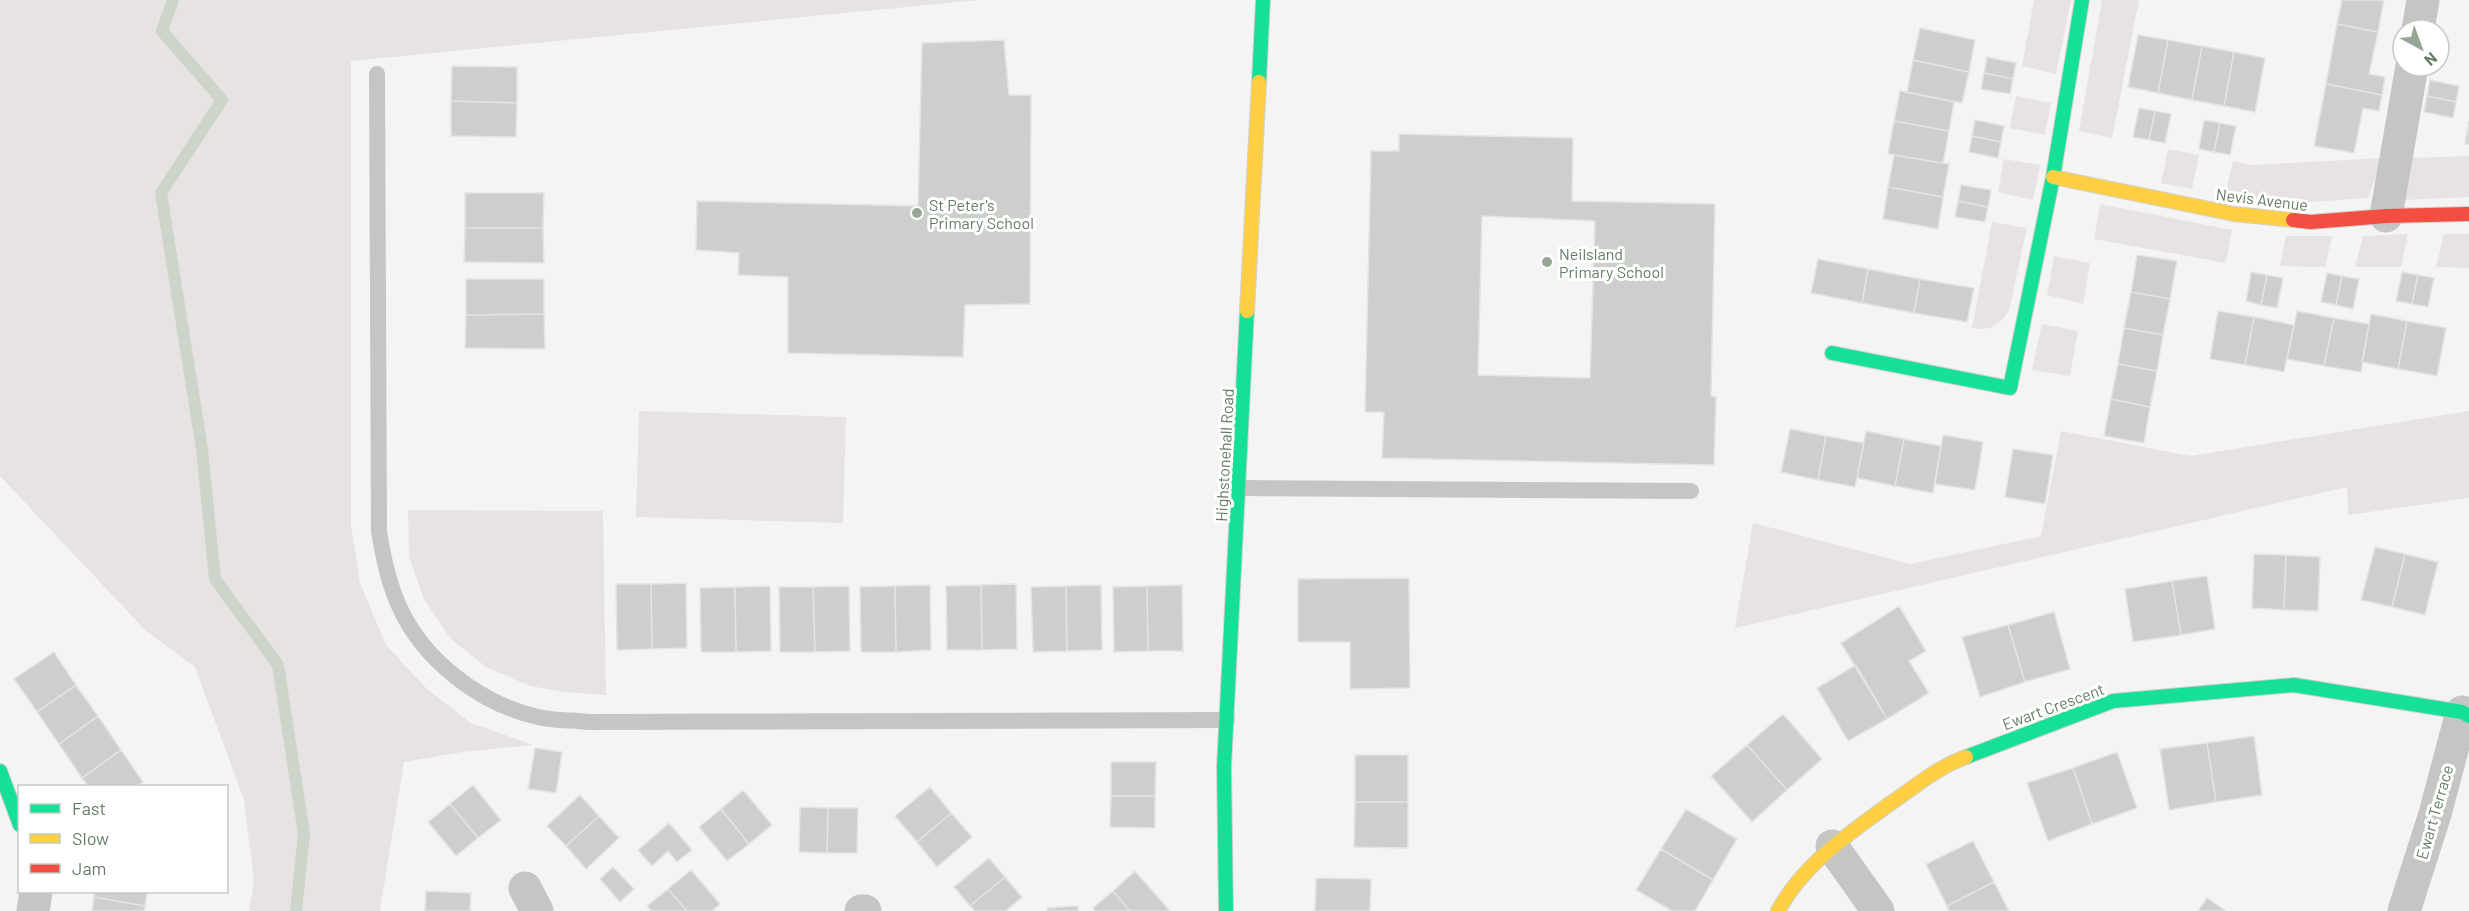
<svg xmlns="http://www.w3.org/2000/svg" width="2469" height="911" viewBox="0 0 2469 911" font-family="Barlow,sans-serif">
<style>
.green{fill:#e7e3e2}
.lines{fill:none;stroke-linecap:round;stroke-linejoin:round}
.stream{stroke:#cdd5cb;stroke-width:12}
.building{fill:#cdcfcc;stroke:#e4e4e4;stroke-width:1.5;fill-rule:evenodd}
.fast-casing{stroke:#d0d1cf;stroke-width:16}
.slow-casing{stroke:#d0d1cf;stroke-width:16}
.jam-casing{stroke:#d0d1cf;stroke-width:16}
.lane{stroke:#c5c6c4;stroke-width:16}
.street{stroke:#c5c6c4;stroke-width:33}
.fast{stroke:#16e098;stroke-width:14}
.slow{stroke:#ffcf43;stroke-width:14}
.jam{stroke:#f24e42;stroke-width:14}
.poi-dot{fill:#97a697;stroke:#fff;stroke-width:2}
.labels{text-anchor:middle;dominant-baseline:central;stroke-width:6;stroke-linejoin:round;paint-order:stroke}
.street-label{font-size:16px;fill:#647c65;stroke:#fff}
.poi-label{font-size:16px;fill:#647c65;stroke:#fff;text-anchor:start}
</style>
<rect width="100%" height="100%" fill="#f5f4f4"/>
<path class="green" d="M0,0H979L351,61V525L360,583L386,645L428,690L471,723L533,745L462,752L404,762L380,911H249L254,882L244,800L195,667L146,631L0,476Z
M2034,0H2071L2056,74L2022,66Z
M2102,0H2139L2112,138L2079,131Z
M2016,96L2051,103L2045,135L2010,128Z
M2168,149L2199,155L2192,189L2161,183Z
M2469,156V197L2405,200L2410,158Z
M2383,158L2368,198L2309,202L2225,196L2233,161L2251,165Z
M2004,159L2040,165L2033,200L1998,192Z
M2100,204L2232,230L2226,263L2094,239Z
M1992,222L2027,228L2009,310C2000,326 1990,331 1972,328Z
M2408,234L2401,267H2355L2363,236Z
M2444,234H2469V268L2436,267Z
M2286,236H2332L2325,267L2280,266Z
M2054,256L2090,263L2083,304L2047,295Z
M2042,324L2078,331L2070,376L2032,370Z
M639,411L846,417L843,523L636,517Z
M2469,411V498L2348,515L2347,487L1735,628L1753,523L1910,564L2041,536L2061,431L2190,456Z
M408,510L603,511L606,695L564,692L530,686L486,667L450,638L424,599L409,557Z"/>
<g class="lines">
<path class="stream" d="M173,0L162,31L222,100L161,193L202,449L215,579L278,665L304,834L296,911"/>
</g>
<path class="building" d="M2342,0H2384L2378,32L2337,24Z
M2337,24L2378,32L2369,74L2385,77L2382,95L2326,84Z
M1920,28L1975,40L1969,72L1913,60Z
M2138,35L2168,40L2158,93L2128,87Z
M1004,40L1009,95H1031L1030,304L965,305L963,357L788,353V277L738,275L739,253L696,250L697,201L918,206L922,43Z
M2168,40L2202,46L2192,100L2158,93Z
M2202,46L2234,52L2224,106L2192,100Z
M2234,52L2265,58L2255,112L2224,106Z
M1987,57L2016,63L2013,79L1984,73Z
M1913,60L1969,72L1962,103L1907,92Z
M452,66L517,67V103L451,101Z
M1984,73L2013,79L2010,94L1981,89Z
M2430,80L2459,86L2456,102L2427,96Z
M2326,84L2382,95L2379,111L2363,108L2354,153L2314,146Z
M1900,91L1954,102L1949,131L1894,121Z
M2427,96L2456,102L2453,118L2424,112Z
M451,101L517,103L516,137L451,136Z
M2139,108L2155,111L2149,140L2133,137Z
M2155,111L2171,114L2165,143L2149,140Z
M1975,120L2004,126L2001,142L1972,136Z
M2204,120L2220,123L2214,152L2199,149Z
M1894,121L1949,131L1943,163L1888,154Z
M2469,121V144H2465Z
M2220,123L2236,126L2230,155L2214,152Z
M1399,134L1573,138L1572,201L1715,204L1711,396L1716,397L1714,465L1382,458L1384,412H1365L1371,151H1399ZM1482,216L1595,221L1590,378L1478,375Z
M1972,136L2001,142L1998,158L1969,152Z
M1894,155L1949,164L1943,197L1888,187Z
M1961,185L1991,190L1988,207L1958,201Z
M1888,187L1943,197L1938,229L1883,219Z
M465,193H544L543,228H465Z
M1958,201L1988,207L1985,222L1955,217Z
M465,228H543L544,263L464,262Z
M2137,255L2177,261L2170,299L2131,292Z
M1818,259L1868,269L1862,303L1811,293Z
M1868,269L1920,279L1914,313L1862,303Z
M2251,272L2267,275L2261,305L2246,301Z
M2402,272L2418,275L2412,304L2396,301Z
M2327,273L2342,276L2336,305L2321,302Z
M2267,275L2283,278L2277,308L2261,305Z
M2418,275L2434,278L2428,307L2412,304Z
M2342,276L2359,279L2353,309L2336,305Z
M466,279H544V314L466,315Z
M1920,279L1974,288L1967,322L1914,313Z
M2131,292L2170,299L2163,335L2124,328Z
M2218,311L2254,317L2245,365L2210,359Z
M2297,311L2334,318L2324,366L2287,359Z
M544,314L545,349L465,348L466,315Z
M2371,314L2407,321L2398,369L2362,362Z
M2254,317L2294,325L2284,372L2245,365Z
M2334,318L2369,324L2361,372L2324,366Z
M2407,321L2446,328L2437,376L2398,369Z
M2124,328L2163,335L2157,371L2118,364Z
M2118,364L2157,371L2150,407L2111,399Z
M2111,399L2150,407L2144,443L2104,436Z
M1790,429L1826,436L1818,480L1781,472Z
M1866,431L1904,439L1895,486L1857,478Z
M1943,435L1983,442L1975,490L1935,484Z
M1826,436L1864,443L1855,487L1818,480Z
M1904,439L1941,446L1933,493L1895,486Z
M2013,449L2053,455L2045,504L2005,497Z
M2375,547L2405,554L2392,607L2361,600Z
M2254,554L2286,555L2284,610L2252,608Z
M2405,554L2438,562L2425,615L2392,607Z
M2286,555L2320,557L2318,611L2284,610Z
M2207,576L2215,629L2181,635L2172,581Z
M1409,578L1410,688L1350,689V642H1298V579Z
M2172,581L2181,635L2133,642L2125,589Z
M686,583L687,648L652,649L651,584Z
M616,584H651L652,649L617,650Z
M1016,584L1017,649L982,650L981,585Z
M930,585L931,650L896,652L895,586Z
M981,585L982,650H947L946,586Z
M1101,585L1102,650L1067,651L1066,586Z
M1182,585L1183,651H1148L1147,586Z
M770,586L771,651L736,652L735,587Z
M849,586L850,651L815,652L813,587Z
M895,586L896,652H861L860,587Z
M1066,586L1067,651L1033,652L1031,587Z
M1147,586L1148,651L1114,652L1113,587Z
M735,587L736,652H701L700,588Z
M779,587H813L815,652H780Z
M1899,606L1926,651L1909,661L1929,693L1887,719L1841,643Z
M2054,612L2070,669L2025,682L2008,625Z
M2008,625L2025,682L1980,697L1962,637Z
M54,652L76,685L37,712L14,679Z
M1856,665L1887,719L1848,741L1817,688Z
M76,685L98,716L59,744L37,712Z
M1783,714L1822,759L1787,790L1747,745Z
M98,716L121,750L82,778L59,744Z
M2254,736L2262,795L2216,802L2207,743Z
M2207,743L2216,802L2169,810L2160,749Z
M1747,745L1787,790L1752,822L1711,776Z
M535,748L562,752L556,793L528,789Z
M121,750L143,782L137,786H88L82,778Z
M2117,752L2137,808L2092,824L2073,768Z
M1355,755H1408V802H1355Z
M1111,762H1156L1155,796H1111Z
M2073,768L2092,824L2048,841L2027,783Z
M473,785L501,820L478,838L450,804Z
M930,787L951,813L917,842L895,816Z
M743,790L772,825L749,844L721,809Z
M580,795L599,816L566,846L547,826Z
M1111,796H1155V828L1110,827Z
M1355,802H1408V848L1354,847Z
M450,804L478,838L456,856L428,822Z
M800,807L828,808L827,853L799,852Z
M828,808H858L857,853H827Z
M721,809L749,844L727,861L699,827Z
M1686,809L1737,839L1713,880L1661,849Z
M951,813L972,837L937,867L917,842Z
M599,816L619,838L586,869L566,846Z
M669,823L692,850L677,862L668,851L652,866L638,850Z
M1973,841L1994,882L1947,906L1926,864Z
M1661,849L1713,880L1695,911H1672L1636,890Z
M989,858L1005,877L970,906L954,887Z
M613,867L634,889L620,902L600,879Z
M691,870L720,904L712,911H687L668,889Z
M1135,871L1170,911H1130L1113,891Z
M1005,877L1022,897L1006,911H975L970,906Z
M1316,878L1371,879L1370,911H1315Z
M1994,882L2009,911H1949L1947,906Z
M668,889L687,911H651L647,906Z
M426,891L471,893L470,911H425Z
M1113,891L1130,911H1095L1093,908Z
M95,892H147L145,906L94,897Z
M94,897L145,906L144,911H92Z
M2207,898L2226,911H2198Z
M1078,906V911H1047V908Z"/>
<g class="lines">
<defs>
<path id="fast" d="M1259,82L1263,0
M1832,353L2010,388L2053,177L2082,0
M1966,757L2113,701L2294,685L2462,712L2469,716
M0,771L20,825
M1226,911L1224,767L1247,311"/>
<path id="slow" d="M2053,177L2234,214L2293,220
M1247,311L1259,82
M1778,911C1803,864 1850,833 1891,803C1916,786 1938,767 1966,757"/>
<path id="jam" d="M2293,220L2311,222L2386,216L2469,214"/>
</defs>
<use href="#fast" class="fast-casing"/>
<use href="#slow" class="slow-casing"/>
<use href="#jam" class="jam-casing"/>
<path class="lane" d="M377,74L379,531C383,557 388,582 399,606C423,660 480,704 538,717C554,721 572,720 588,722L1227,720
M1239,488L1691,491"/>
<path class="street" d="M2418,30L2423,0
M2386,216L2412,66
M1832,846L1878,911
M525,888L537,911
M33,911L36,892
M861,911H865
M2404,911L2435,814L2462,712"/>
<use href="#fast" class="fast"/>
<use href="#slow" class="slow"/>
<use href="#jam" class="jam"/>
</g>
<g class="poi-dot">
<circle cx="917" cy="213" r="6"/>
<circle cx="1547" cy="262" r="6"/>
</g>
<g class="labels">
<g class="street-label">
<text transform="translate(2262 199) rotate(7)">Nevis Avenue</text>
<text transform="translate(1224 455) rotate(-87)">Highstonehall Road</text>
<text transform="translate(2053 706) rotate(-20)">Ewart Crescent</text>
<text transform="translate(2434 812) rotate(-74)">Ewart Terrace</text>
</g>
<g class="poi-label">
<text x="929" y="204">St Peter's<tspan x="929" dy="18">Primary School</tspan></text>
<text x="1559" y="253">Neilsland<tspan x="1559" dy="18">Primary School</tspan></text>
</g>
</g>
<rect x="18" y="785" width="210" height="108" fill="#ffffff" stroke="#c1cbc1" stroke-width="1.5"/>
<rect x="30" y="804" width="30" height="9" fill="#16e098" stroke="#c1cbc1" stroke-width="1.5"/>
<text x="72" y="815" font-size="18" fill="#647c65">Fast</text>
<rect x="30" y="834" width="30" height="9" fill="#ffcf43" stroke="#c1cbc1" stroke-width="1.5"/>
<text x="72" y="845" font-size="18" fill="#647c65">Slow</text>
<rect x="30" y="864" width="30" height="9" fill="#f24e42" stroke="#c1cbc1" stroke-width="1.5"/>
<text x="72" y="875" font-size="18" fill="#647c65">Jam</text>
<g transform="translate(2421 48) rotate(139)"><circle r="28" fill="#ffffff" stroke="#c1cbc1" stroke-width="1.5"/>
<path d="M0-4.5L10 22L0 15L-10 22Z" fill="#97a697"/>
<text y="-9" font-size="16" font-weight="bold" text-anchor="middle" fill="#647c65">N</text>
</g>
</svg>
